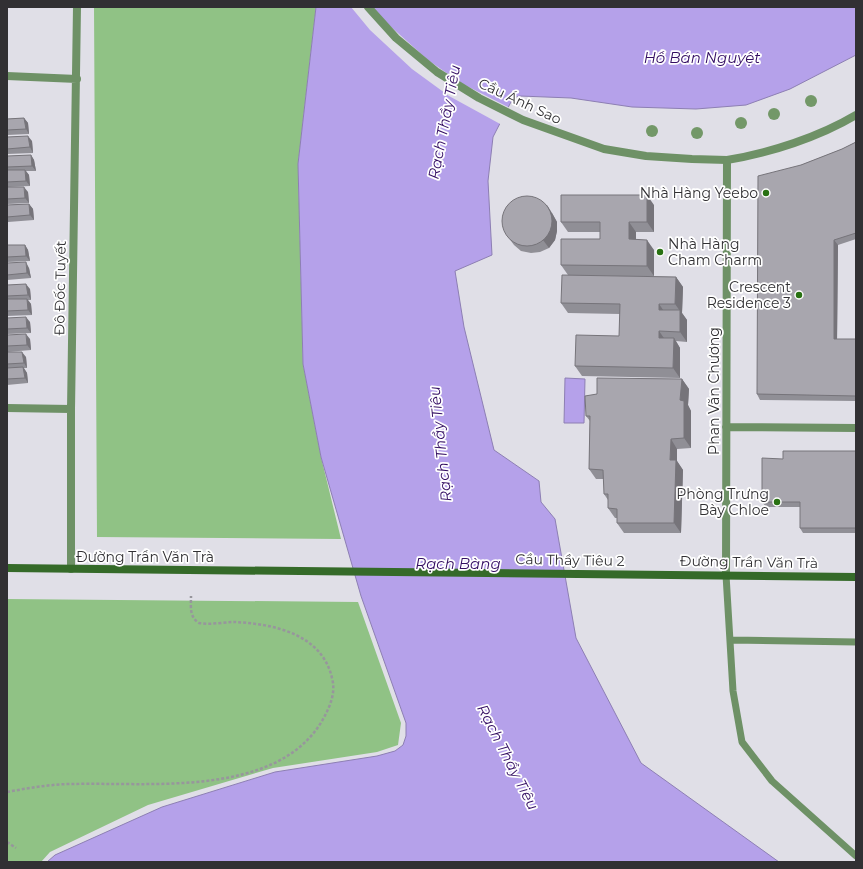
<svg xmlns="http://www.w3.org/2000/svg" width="863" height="869" viewBox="0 0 863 869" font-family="Montserrat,sans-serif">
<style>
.green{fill:#90c285}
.water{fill:#b5a1ea;stroke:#8d7fb3}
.pier{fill:#e0dfe7}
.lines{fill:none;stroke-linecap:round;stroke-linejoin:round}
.path{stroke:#97969c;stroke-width:2.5;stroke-dasharray:3 2;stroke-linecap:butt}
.service{stroke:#6e9166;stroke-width:7}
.pedestrian{stroke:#6e9166;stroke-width:8}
.minor{stroke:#6e9166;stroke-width:8}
.secondary{stroke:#356a29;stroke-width:8}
.tree{fill:#739868}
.wall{fill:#908f96}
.shaded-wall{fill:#76747a}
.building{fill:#a8a6ae;stroke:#76747a}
.poi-dot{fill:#287112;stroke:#fff;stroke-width:1.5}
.labels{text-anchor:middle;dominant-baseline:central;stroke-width:3.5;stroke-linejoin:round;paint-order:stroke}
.street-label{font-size:14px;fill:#313033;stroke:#fff}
.poi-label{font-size:14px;fill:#313033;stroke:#fff;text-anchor:end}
.water-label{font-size:15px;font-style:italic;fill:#330d62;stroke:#fff}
</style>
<rect width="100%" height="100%" fill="#e0dfe7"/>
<path class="green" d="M94,7H316L298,164L303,364L321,457L341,539L97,537Z
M7,599L358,602L401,723L398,745L377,752L273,768L148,805L50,852L41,862H7Z"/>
<path class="water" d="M316,7H856V55L790,89L746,105L696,109L632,107L571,98L520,96L513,98L493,137L488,181L492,255L455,271L464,327L494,450L539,481L541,502L555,519L576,638L641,763L779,862H47L55,855L162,807L275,772L377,756L395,751L403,745L406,736V723L361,596L344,537L321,457L303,364L298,164Z
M565,378L585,379L584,423H564Z"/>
<path class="pier" d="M351,7H371L389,25L428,60L461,83L510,108L502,125L449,96L412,69L370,30Z"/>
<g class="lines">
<path class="path" d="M7,792C29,788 51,784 73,784C149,782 276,798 322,721C330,707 336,693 332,678C322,634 274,624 235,622C224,622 211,625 199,623C189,617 191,606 191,596
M7,842L16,848"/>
<path class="service" d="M726,575L733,691L742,742L772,781L856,856
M731,640L856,642"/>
<path class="pedestrian" d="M368,7L396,38L437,72L479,98L523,120L604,149L646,156L692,159L727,160"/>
<path class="minor" d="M7,76L77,79
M7,408L71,409
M726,427L856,428
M71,569V409L77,7
M726,575L727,160C770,153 819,137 856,115"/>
<path class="secondary" d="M7,568L856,577"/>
</g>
<g class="tree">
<circle cx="811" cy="101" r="6"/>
<circle cx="774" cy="114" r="6"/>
<circle cx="741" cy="123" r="6"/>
<circle cx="652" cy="131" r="6"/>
<circle cx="697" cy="133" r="6"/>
</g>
<path class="wall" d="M24,118L28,123L29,134L7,135V119Z
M7,137L32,141L33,153L7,154Z
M856,142V239L838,245L837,339H856V401L760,400L757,394L801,165L842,149Z
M31,155L34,160L36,171H26L29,175L30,186L7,187V170H8L7,169V158Z
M7,187L28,192L29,203L7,204Z
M29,204L33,209L34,220L8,222L7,221V205Z
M654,205V232H636V240L654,250V276H609L676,277L683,287L682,313L687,320V342L676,341L680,348V378L582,376L575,366L619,336L620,314L568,313L561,303L568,275L561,265L600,239V232H568L561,222Z
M552,213L557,222V231L555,240L549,248L540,252L531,253L521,251L514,245L508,237Z
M7,245H25L28,250L30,261L7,262Z
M7,263L29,268L31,278L7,280Z
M7,285L30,289L31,300H28L31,304L32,315L7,316Z
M7,318L30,322L31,333L7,334Z
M7,335L30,339L31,350L7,352Z
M7,352L26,357L27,368H24L27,373L28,383L7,385Z
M682,379L689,389L688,405L691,411V448L677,449V461L683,470L681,533H624L617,523V518H615L608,508V500L604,494V479H596L589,469L590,421L586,416L597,394Z
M856,451V533H803L800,528V507H766L762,502L783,459Z"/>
<path class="shaded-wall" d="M24,118L28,123L29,134L26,129Z
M28,136L32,141L33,153L30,147Z
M31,155L34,160L36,171L32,166Z
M25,170L29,175L30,186L26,181Z
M24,187L28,192L29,203L25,198Z
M647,195L654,205V232L647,222Z
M29,204L33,209L34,220L30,215Z
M547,205L552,213L557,222V231L555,240L549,248L543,240Z
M629,222L636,232V249L629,239Z
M647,240L654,250V276L647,266Z
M834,240L838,245L837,344L834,339Z
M25,245L28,250L30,261L26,256Z
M26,262L29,268L31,278L27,273Z
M676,277L683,287L682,313L687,320V342L680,332V311L675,304Z
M26,284L30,289L31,300L28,295Z
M27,299L31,304L32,315L28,310Z
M659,304L666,314L659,310Z
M26,317L30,322L31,333L27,328Z
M659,331L666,341L659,338Z
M26,334L30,339L31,350L27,345Z
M674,338L680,348V378L673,368Z
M22,352L26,357L27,368L24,363Z
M23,367L27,373L28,383L25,378Z
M682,379L689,389L688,405L691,411V448L684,438L680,400Z
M671,439L677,449V461L683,470L681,533L674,523L670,460Z"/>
<path class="building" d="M24,118L26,129L7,130V119Z
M28,136L30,147L7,149V137Z
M856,142V233L834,240V339H856V396L757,394L758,176L801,165L842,149Z
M31,155L32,166L7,167V156Z
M7,170H25L26,181L7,182Z
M7,187H24L25,198L7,199Z
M561,195H647V222H629V239L647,240V266L561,265V239H600V222H561Z
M502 221a25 25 0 1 1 50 0a25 25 0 1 1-50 0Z
M29,204L30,215L7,217V205Z
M7,245H25L26,256L7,257Z
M26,262L27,273L7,275V263Z
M562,275L676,277L675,304H659V310H680V332L659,331V338H674L673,368L575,366L576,335L619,336L620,304L561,303Z
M26,284L28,295L7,296V285Z
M7,299H27L28,310L7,311Z
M26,317L27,328L7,329V318Z
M26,334L27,345L7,346V335Z
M7,352H22L24,363L7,364Z
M23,367L25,378L7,379V368Z
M597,378L682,379L680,400L684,401V438L671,439L670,460H676L674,523H617V509L608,508V494H604L603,470L589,469L590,416H586L585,396L597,394Z
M783,451H856V528H800V502H762V458L783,459Z"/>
<g class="poi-dot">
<circle cx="766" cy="193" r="4"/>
<circle cx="660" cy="252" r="4"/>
<circle cx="799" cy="295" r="4"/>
<circle cx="777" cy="502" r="4"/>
</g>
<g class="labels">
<g class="street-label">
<text transform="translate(520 101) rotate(25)">Cầu Ánh Sao</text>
<text transform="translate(60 288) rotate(-89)">Đô Đốc Tuyết</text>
<text transform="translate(714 391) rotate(-90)">Phan Văn Chương</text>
<text x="145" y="557">Đường Trần Văn Trà</text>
<text transform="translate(570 560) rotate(1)">Cầu Thầy Tiêu 2</text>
<text transform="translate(749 562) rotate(1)">Đường Trần Văn Trà</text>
</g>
<g class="poi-label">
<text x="758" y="193">Nhà Hàng Yeebo</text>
<text x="668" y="244" text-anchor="start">Nhà Hàng<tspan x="668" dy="16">Cham Charm</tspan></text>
<text x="791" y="287">Crescent<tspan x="791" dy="16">Residence 3</tspan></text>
<text x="769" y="494">Phòng Trưng<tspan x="769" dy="16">Bày Chloe</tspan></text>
</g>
<g class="water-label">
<text x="702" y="57">Hồ Bán Nguyệt</text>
<text transform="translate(444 122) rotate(-79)">Rạch Thầy Tiêu</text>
<text transform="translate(440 444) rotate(-96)">Rạch Thầy Tiêu</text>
<text x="458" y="563">Rạch Bàng</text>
<text transform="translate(508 757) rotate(63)">Rạch Thầy Tiêu</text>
</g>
</g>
<rect width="863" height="869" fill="none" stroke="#313033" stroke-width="16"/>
</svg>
